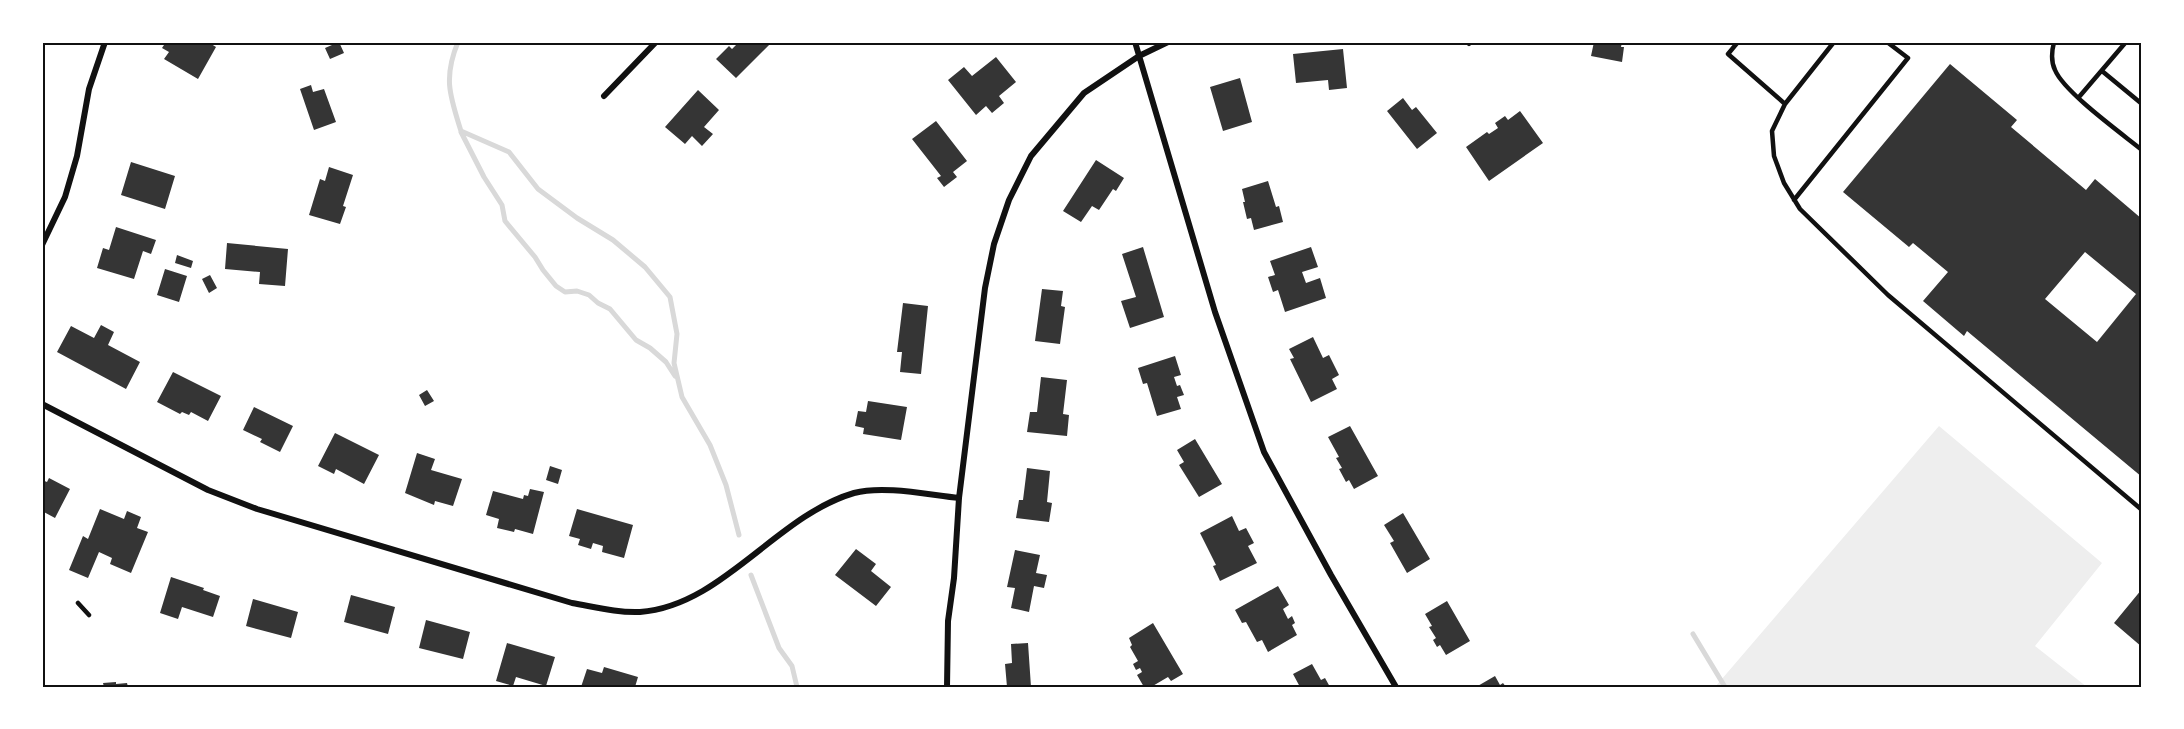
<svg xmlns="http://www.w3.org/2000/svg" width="2184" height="729" viewBox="0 0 2184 729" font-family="Roboto,sans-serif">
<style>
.green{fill:#eee}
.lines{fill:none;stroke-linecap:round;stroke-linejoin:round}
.stream{stroke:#d9d9d9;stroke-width:5}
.building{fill:#353535;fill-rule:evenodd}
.service{stroke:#111;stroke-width:4.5}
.minor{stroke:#111;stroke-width:6}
.neatline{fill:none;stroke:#111;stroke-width:2}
</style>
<rect width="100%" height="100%" fill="#fff"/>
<path class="green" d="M1939,426L2102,563L2035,646L2087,687H1715Z"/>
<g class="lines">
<path class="stream" d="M458,42C443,78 450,96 461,131L509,152L538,189L577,218L613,240L645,267L670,297L677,334L674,363L682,397L710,445L726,485L739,535
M461,132L484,177L502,205L505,221L535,257L543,270L556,286L565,292L577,291L589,295L598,303L610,309L636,340L650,348L666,362L675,376
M751,575L779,648L792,666L797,687
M1693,634L1725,687"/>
</g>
<path class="building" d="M166,42H208L216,47L198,79L164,59L169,52L162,48Z
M339,42L344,53L330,59L325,48Z
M739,42H772L736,78L716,59L729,46L732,49Z
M1594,42H1622L1621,47H1624L1622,62L1591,56Z
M1343,49L1347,88L1329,90L1328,80L1296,83L1293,54Z
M996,57L1016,82L999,96L1004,103L992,113L986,106L976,115L948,80L964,67L972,76Z
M1950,64L2017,120L2011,127L2086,190L2095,179L2142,219V477L1967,331L1964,336L1923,301L1948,272L1913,243L1909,247L1843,192ZM2085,252L2136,294L2097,342L2045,299Z
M1240,78L1252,122L1223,131L1210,87Z
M311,85L313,92L324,89L336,122L314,130L300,89Z
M698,90L719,110L704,127L713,134L702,146L692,136L685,144L665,127Z
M1403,98L1412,110L1416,107L1437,133L1417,149L1387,111Z
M1520,111L1543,143L1489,181L1466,147L1487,132L1489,134L1498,128L1495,123L1505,116L1508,120Z
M936,121L967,161L953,172L957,177L944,187L937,178L941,176L912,139Z
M1096,160L1124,178L1116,191L1113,189L1099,210L1092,206L1081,222L1063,211Z
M131,162L175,176L165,209L121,195Z
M329,167L353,175L343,206L346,207L340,224L309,215L320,179L325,181Z
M1268,181L1276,207L1279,206L1283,222L1254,230L1251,218L1247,219L1243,202H1245L1242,189Z
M116,227L156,240L151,254L143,251L134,279L97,268L103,248L109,250Z
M227,243L288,249L285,286L259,284L260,272L225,269Z
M1143,247L1164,317L1130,328L1121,301L1136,297L1122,254Z
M1311,247L1318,267L1302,272L1306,283L1320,278L1326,298L1285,312L1278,290L1273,292L1268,277L1275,275L1270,261Z
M177,255L193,261L191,268L175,263Z
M165,269L187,276L179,302L157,295Z
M210,275L217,288L209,293L202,279Z
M1042,289L1063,291L1061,306L1065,307L1060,344L1035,341Z
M903,303L928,306L921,374L900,372L902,352H897Z
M101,325L114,332L108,345L140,362L126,389L57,352L71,326L94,338Z
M1313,337L1323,358L1329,355L1339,375L1332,379L1337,389L1311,402L1290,359L1294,358L1289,349Z
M1175,356L1181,375L1174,377L1177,386L1180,385L1184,395L1177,397L1181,409L1157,416L1147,383L1143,384L1138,368Z
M173,372L221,396L208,421L191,412L189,415L182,412L180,414L157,402Z
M1041,377L1067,380L1063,414L1069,415L1067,436L1027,432L1030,412H1037Z
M427,390L434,401L425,406L419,395Z
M868,401L907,407L901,440L863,434L864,428L855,426L858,411L866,412Z
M254,407L293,426L280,452L260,442L262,439L243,430Z
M1350,426L1378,476L1354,489L1349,480L1346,482L1339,469L1342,468L1336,458L1339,457L1328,437Z
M335,433L379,455L364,484L336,469L334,474L318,466Z
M1195,439L1222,484L1199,497L1179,465L1184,462L1177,450Z
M417,453L435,459L431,470L462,479L453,506L435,501L434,505L405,493Z
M550,466L562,470L558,484L546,480Z
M1027,468L1050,471L1047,502L1052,503L1049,522L1016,518L1019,500H1023Z
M49,478L70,489L55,518L42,511V480L47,482Z
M530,489L544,492L533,534L515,529L514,532L497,528L499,519L486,515L493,491L523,499L524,495L528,496Z
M100,509L124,519L127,511L141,517L137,528L148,532L131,573L110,564L112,558L99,552L88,578L69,570L83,536L88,539Z
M577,509L633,525L624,558L602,552L603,546L593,543L591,549L578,545L580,539L569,536Z
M1403,513L1430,559L1407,573L1390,543L1394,541L1384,525Z
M1232,516L1239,531L1246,528L1254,543L1248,546L1257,563L1220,581L1213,566L1216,565L1200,533Z
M856,549L876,564L871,571L891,587L876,606L835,575Z
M1015,550L1040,555L1036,573L1047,575L1044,588L1034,586L1029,612L1011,608L1015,588L1007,587Z
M171,577L204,588L203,590L220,596L213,617L182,607L178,619L160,613Z
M1278,586L1289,605L1283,609L1288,619L1292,616L1295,623L1292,625L1297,635L1268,652L1262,640L1257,642L1246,622L1242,623L1235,610Z
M2142,589V647L2114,623Z
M351,595L395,607L388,634L344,622Z
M253,599L298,612L291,638L246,626Z
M1447,601L1470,641L1446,655L1440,645L1437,647L1433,640L1436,638L1429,627L1432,626L1425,614Z
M426,620L470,632L463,659L419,648Z
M1153,623L1183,674L1171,681L1168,677L1151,687H1144L1137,675L1142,672L1140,668L1136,670L1133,664L1138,661L1130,647L1132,645L1129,638Z
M507,643L555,657L546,686L516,677L513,686L496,681Z
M1028,643L1031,687H1007L1005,664L1012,663L1011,644Z
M1312,664L1321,680L1325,678L1330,687H1300L1293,674Z
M604,667L638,677L635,687H581L587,669L602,673Z
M1495,676L1500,685L1503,683L1506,687H1476Z
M116,682V684L127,683L128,687H104L103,683Z"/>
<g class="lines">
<path class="service" d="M1738,42L1728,54L1785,104
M1834,42L1785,104L1772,131L1774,156L1784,183L1800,209L1888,295L2142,510
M2054,42C2052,50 2051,62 2055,70C2064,92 2121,133 2142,150
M2102,71L2142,104
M2079,97L2126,42
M1794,200L1908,58L1887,42
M78,603L89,615"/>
<path class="minor" d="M1135,42L1215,312L1264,452L1331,575L1396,687
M1468,42L1469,43
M604,96L656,42
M42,245L65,197L77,156L89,89L105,42
M42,404L208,490L257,509L572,603C595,607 617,613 640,612C722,606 776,516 854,493C884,485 929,495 959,498
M947,687L948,621L954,578L959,498L985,288L994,244L1009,200L1031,156L1084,93L1139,56L1168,42"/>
</g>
<rect width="2184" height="729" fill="none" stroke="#ffffff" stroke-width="87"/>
<rect x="44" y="44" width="2096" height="642" class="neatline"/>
</svg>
